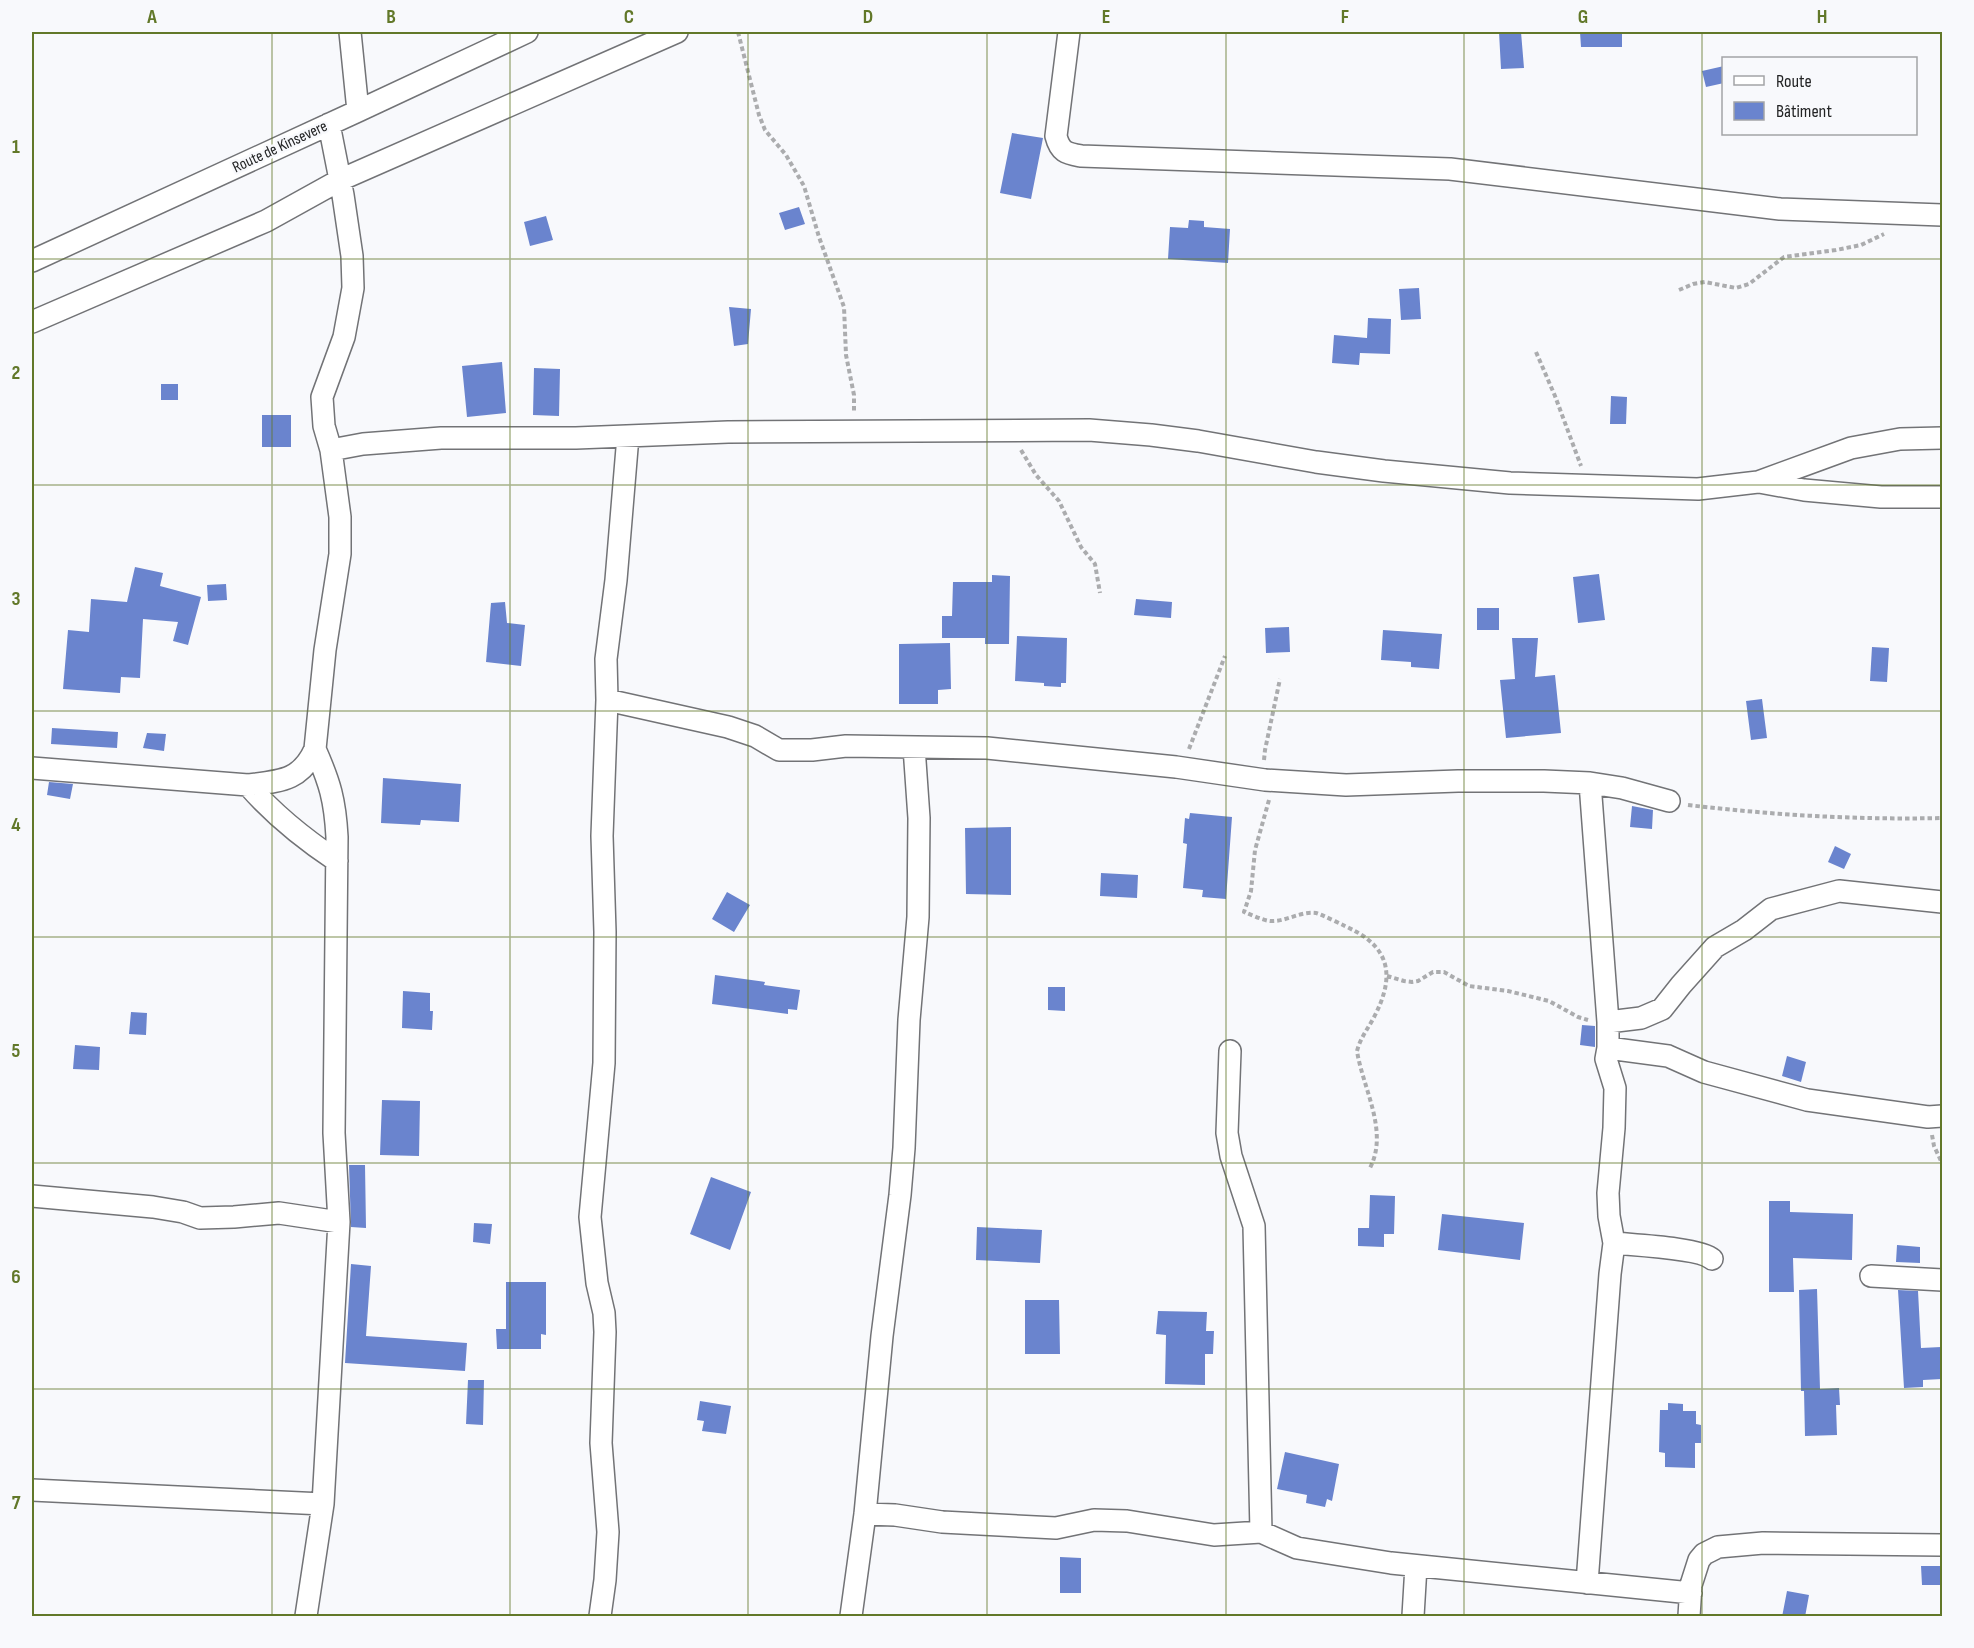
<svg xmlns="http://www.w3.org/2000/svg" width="1974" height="1648" viewBox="0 0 1974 1648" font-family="'Sofia Sans Condensed',sans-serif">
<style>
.building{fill:#6a84ce}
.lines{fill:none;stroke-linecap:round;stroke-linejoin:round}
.minor-casing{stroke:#727376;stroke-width:24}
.path{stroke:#abacae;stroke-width:4;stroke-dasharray:4.5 3;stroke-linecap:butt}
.minor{stroke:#fff;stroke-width:21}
.grid{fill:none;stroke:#627829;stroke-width:1.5;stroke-opacity:0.55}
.labels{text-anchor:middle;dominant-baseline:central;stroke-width:5;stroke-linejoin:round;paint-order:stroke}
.street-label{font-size:16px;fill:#232425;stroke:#f8f9fc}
.neatline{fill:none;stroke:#627829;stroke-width:2}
.grid-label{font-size:20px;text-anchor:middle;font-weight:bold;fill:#627829}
</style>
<rect width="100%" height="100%" fill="#f8f9fc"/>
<path class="building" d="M1499,32H1521L1524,68L1501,69Z
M1580,32H1622V47H1581Z
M1724,66V83L1706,87L1702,71Z
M1012,133L1043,138L1031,199L1000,193Z
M799,207L805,224L785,230L779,213Z
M546,216L553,240L530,246L524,222Z
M1189,220L1204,221V227L1230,229L1228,263L1168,259L1170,227L1188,228Z
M1419,288L1421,319L1401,320L1399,289Z
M729,307L751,309L748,344L734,346Z
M1368,318L1391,319L1390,354L1360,353L1359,365L1332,363L1334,335L1367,338Z
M502,362L506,413L467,417L462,366Z
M534,368L560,369L559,416L533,415Z
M161,384H178V400H161Z
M1611,396L1627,397L1626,424H1610Z
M262,415H291V447H262Z
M135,567L163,573L160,586L201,597L188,645L173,641L178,622L143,619L140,678L121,677L120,693L63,689L68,630L89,632L91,599L127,602Z
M1599,574L1605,620L1578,623L1573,577Z
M992,575L1010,576L1009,644H985V638H942V616H952L953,582H992Z
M226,584L227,600L208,601L207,585Z
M1136,599L1172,602L1171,618L1134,615Z
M505,602L507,623L525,625L521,666L486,662L491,603Z
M1477,608H1499V630H1477Z
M1289,627L1290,652L1266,653L1265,628Z
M1383,630L1442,634L1439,669L1411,667V662L1381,660Z
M1017,636L1067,638L1066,683H1061V687L1044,686V683L1015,681Z
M1512,638H1538L1535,677L1555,675L1561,733L1506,738L1500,680L1515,679Z
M950,643L951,689L938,690V704H899V644Z
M1872,647L1889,648L1887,682L1870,681Z
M1762,699L1767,738L1751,740L1746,701Z
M52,728L118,732L117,748L51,744Z
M147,733L166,734L164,751L143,748Z
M383,778L461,784L459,822L421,820L420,825L381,823Z
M49,782L73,784L70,799L47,795Z
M1632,806L1653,810L1652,829L1630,827Z
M1190,813L1232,817L1226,899L1202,897L1203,890L1183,888L1187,844L1183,843L1185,818L1189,819Z
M1011,827V895L966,894L965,828Z
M1835,846L1851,854L1844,869L1828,862Z
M1101,873L1138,875L1137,898L1100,896Z
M727,892L750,905L734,932L712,919Z
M715,975L765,982L764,985L800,990L797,1010L788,1009V1014L712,1004Z
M1048,987H1065V1011L1048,1010Z
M403,991L430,993V1011H433L432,1030L402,1028Z
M131,1012L147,1013L146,1035L129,1034Z
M1582,1025L1595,1026V1047L1580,1045Z
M75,1045L100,1047L99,1070L73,1069Z
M1787,1056L1806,1062L1801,1082L1782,1076Z
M382,1100L420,1101L419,1156L380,1155Z
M349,1165H365L366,1228L351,1227Z
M711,1177L751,1192L730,1250L690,1234Z
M1370,1195L1395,1196L1394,1234H1384V1247L1358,1246V1228H1369Z
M1769,1201H1790V1212L1853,1214L1852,1260L1793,1258L1794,1292H1769Z
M1442,1214L1524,1223L1520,1260L1438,1250Z
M474,1223L492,1224L490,1244L473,1242Z
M977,1227L1042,1230L1040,1263L976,1260Z
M1897,1245L1920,1247V1263L1896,1262Z
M351,1264L371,1266L366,1336L467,1343L465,1371L345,1363Z
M506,1282H546V1335L541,1334V1349H497L496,1329H506Z
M1817,1289L1820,1389L1839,1388L1840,1405H1836L1837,1435L1805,1436L1804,1391H1801L1799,1290Z
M1898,1290L1918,1291L1921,1348L1941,1347L1942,1379L1923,1380V1387L1904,1388Z
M1025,1300H1059L1060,1354H1025Z
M1158,1311L1207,1312L1206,1331H1214L1213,1354H1205V1385L1165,1384L1166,1335L1156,1334Z
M468,1380H484L483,1425L466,1424Z
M700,1401L731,1406L726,1434L702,1431L704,1421L697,1420Z
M1668,1403L1683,1404V1411H1696V1424L1701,1425V1443H1695V1468L1665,1467V1453L1659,1452L1660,1410H1668Z
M1285,1452L1339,1464L1332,1501L1327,1499L1325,1507L1306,1503L1307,1495L1277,1489Z
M1060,1557L1081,1558V1593H1060Z
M1921,1566H1942V1585H1922Z
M1787,1591L1809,1595L1805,1617H1782Z"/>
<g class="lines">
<defs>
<path id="minor" d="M350,32L358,111
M1069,32L1056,136C1060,152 1066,153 1081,156L1450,169L1780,209L1942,215
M32,261L358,111L527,32
M32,322L266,221L340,180L677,32
M331,450L363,444L441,438H576L728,432L1089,430L1151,435L1198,441L1316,462L1384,471L1510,483L1698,489L1758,482L1851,448L1900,439L1942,438
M1759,482L1804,490L1881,497H1942
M607,700L728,727L755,736L779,750H812L846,746L987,748L1176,767L1265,780L1346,785L1458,781H1544L1590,783L1622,788L1669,801
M32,768L248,785C280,781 301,781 315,749L325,650L340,554V517L331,450L324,426L322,397L344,337L353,288L352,256L343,195L329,124
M1590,783L1608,1022V1048L1606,1059L1615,1088L1614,1128L1608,1193L1609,1216L1614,1243
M248,785C274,815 304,839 337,861
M1608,1022L1641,1018L1662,1009L1681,985L1715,947L1744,930L1771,909L1839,891L1942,902
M1608,1048L1668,1056L1704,1072L1807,1100L1928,1117L1942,1116
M1230,1051L1227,1133L1231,1156L1254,1226L1261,1532
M32,1196L153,1207L183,1212L200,1218L234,1217L279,1213L339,1222
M1871,1276L1942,1280
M32,1490L323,1504
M865,1514L895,1515L942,1522L1056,1528L1094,1520L1127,1521L1214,1535L1261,1532L1297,1548L1391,1563L1691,1593
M1587,1583L1610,1274L1614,1243C1633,1245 1700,1248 1712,1259
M306,1616L323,1504L339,1222L334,1133L337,837C335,800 330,783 315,749
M600,1616L605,1580L608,1532L601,1443L605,1332L604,1313L597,1283L590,1217L604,1063L605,932L602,836L607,700L606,659L616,580L628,436
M851,1616L865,1514L882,1336L900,1195L904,1148L909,1020L918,917L919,818L914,747
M1413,1616L1416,1566
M1689,1616L1691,1585L1699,1560L1704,1554L1718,1547L1763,1543L1942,1545"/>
</defs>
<use href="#minor" class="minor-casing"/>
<path class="path" d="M738,32L759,115L765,130L786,155L804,186L819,237L844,307L846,355L854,395V412
M1679,290L1693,284L1705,282L1736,288L1749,284L1784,257L1836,250L1861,245L1884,234
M1536,352L1555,396L1581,466
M1021,450L1036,475L1059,501L1081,547L1095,564L1100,593
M1189,749L1225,656
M1264,760L1265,750L1280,679
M1269,800L1255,850L1251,891L1244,912C1252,915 1262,920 1270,921C1286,922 1300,911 1316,913C1321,914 1347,927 1353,930C1394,951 1393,982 1373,1019C1367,1030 1360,1039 1357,1051C1363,1089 1389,1131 1370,1168
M1688,805C1772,815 1858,820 1942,818
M1387,976L1404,981L1412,982L1418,981L1433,972H1444L1469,986L1508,991L1549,1001L1578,1017L1588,1020
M1932,1135L1934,1146L1942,1163"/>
<use href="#minor" class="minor"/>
</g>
<path class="grid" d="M272,32V1616M510,32V1616M748,32V1616M987,32V1616M1226,32V1616M1464,32V1616M1702,32V1616M32,259H1942M32,485H1942M32,711H1942M32,937H1942M32,1163H1942M32,1389H1942"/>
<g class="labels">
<g class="street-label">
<text transform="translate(280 147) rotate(-25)">Route de Kinsevere</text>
</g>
</g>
<rect width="1974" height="1648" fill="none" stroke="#f8f9fc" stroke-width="66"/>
<rect x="1722" y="57" width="195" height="78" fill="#f8f9fc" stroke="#a3a4a6" stroke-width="1.5"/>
<rect x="1734" y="76" width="30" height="9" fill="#ffffff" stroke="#a3a4a6" stroke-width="1.5"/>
<text x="1776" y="87" font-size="18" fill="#232425">Route</text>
<rect x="1734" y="102" width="30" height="18" fill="#6a84ce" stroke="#a3a4a6" stroke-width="1.5"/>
<text x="1776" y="117" font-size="18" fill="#232425">Bâtiment</text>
<rect x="33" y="33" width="1908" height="1582" class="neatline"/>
<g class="grid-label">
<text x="152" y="23">A</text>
<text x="391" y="23">B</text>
<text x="629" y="23">C</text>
<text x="868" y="23">D</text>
<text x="1106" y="23">E</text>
<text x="1345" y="23">F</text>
<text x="1583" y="23">G</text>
<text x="1822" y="23">H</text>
<text x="16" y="153">1</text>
<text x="16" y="379">2</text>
<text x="16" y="605">3</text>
<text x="16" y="831">4</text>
<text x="16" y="1057">5</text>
<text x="16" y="1283">6</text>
<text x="16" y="1509">7</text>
</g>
</svg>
